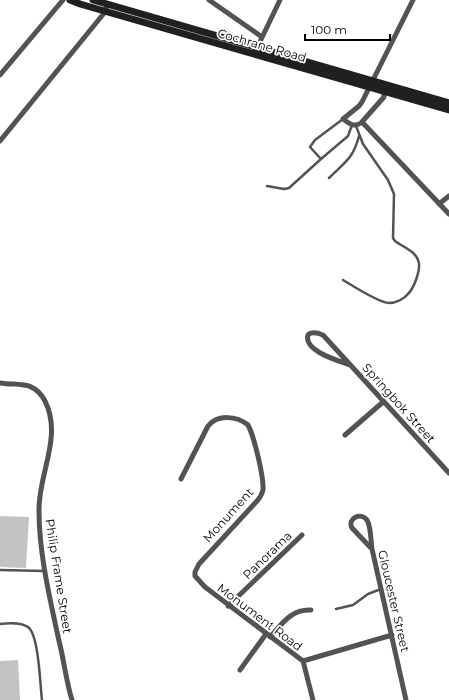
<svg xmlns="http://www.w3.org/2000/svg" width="449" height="700" viewBox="0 0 449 700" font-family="Montserrat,sans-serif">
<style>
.building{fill:#c3c3c3}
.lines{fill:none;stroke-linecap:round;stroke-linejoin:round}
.lane{stroke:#535353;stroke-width:2.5}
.street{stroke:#535353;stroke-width:5}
.secondary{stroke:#202020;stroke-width:7}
.labels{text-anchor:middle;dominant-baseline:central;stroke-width:3.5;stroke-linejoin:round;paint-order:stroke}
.street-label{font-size:12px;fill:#000;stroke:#fff}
</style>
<rect width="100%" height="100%" fill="#fff"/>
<path class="building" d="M0,516L29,517L26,568L0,567Z
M18,660L20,700H0V661Z"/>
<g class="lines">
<path class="lane" d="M343,119L315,140L310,147L321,159L348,136L352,125
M329,178C345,162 353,159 359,136
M267,186L284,189L289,188L321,159
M343,280C353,286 379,303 389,303C396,303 404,299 408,294C414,288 422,268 418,260C415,251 403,247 395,241L393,238L394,194L388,180L363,144L356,126
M0,570L45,571
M336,609L353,605L368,594L381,589
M0,624C9,623 20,622 28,627C39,635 40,685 42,700"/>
<path class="street" d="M209,0L262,37
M256,50L280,0
M0,75L63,0
M383,88L384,97L361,123C353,128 349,123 343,119L359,106L362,102L413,0
M362,122L449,214
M0,141L105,12L107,4
M439,204L449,196
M350,365C339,361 303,351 308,335C312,331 318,333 323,335L449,473
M0,383C19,386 34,380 45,401C63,437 38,474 39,511C39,554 50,599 59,641C64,660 66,681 72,700
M345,435L383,402
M181,479L208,426C218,414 237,416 248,425C254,436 264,477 263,490C262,494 260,498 257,501L199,564L195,572V576L205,587L303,661L313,700
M372,549L352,528C347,518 361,512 367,520C371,526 371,543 372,549L406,700
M228,606L302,535
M270,637C282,624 291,609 311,610
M303,661L392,635
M240,670L266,634"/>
<path class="secondary" d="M70,0L80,4L449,110
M93,0L449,103"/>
</g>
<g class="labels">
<g class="street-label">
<text transform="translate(262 45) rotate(16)">Cochrane Road</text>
<text transform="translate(399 403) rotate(48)">Springbok Street</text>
<text transform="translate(228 515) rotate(-48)">Monument</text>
<text transform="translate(267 555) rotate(-44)">Panorama</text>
<text transform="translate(59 576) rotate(81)">Philip Frame Street</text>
<text transform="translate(394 601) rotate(77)">Gloucester Street</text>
<text transform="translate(260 617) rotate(37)">Monument Road</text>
</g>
</g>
<path d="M305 34v6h85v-6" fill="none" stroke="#000000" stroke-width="2"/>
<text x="311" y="34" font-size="12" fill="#000000" stroke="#ffffff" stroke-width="3" paint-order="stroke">100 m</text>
</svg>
